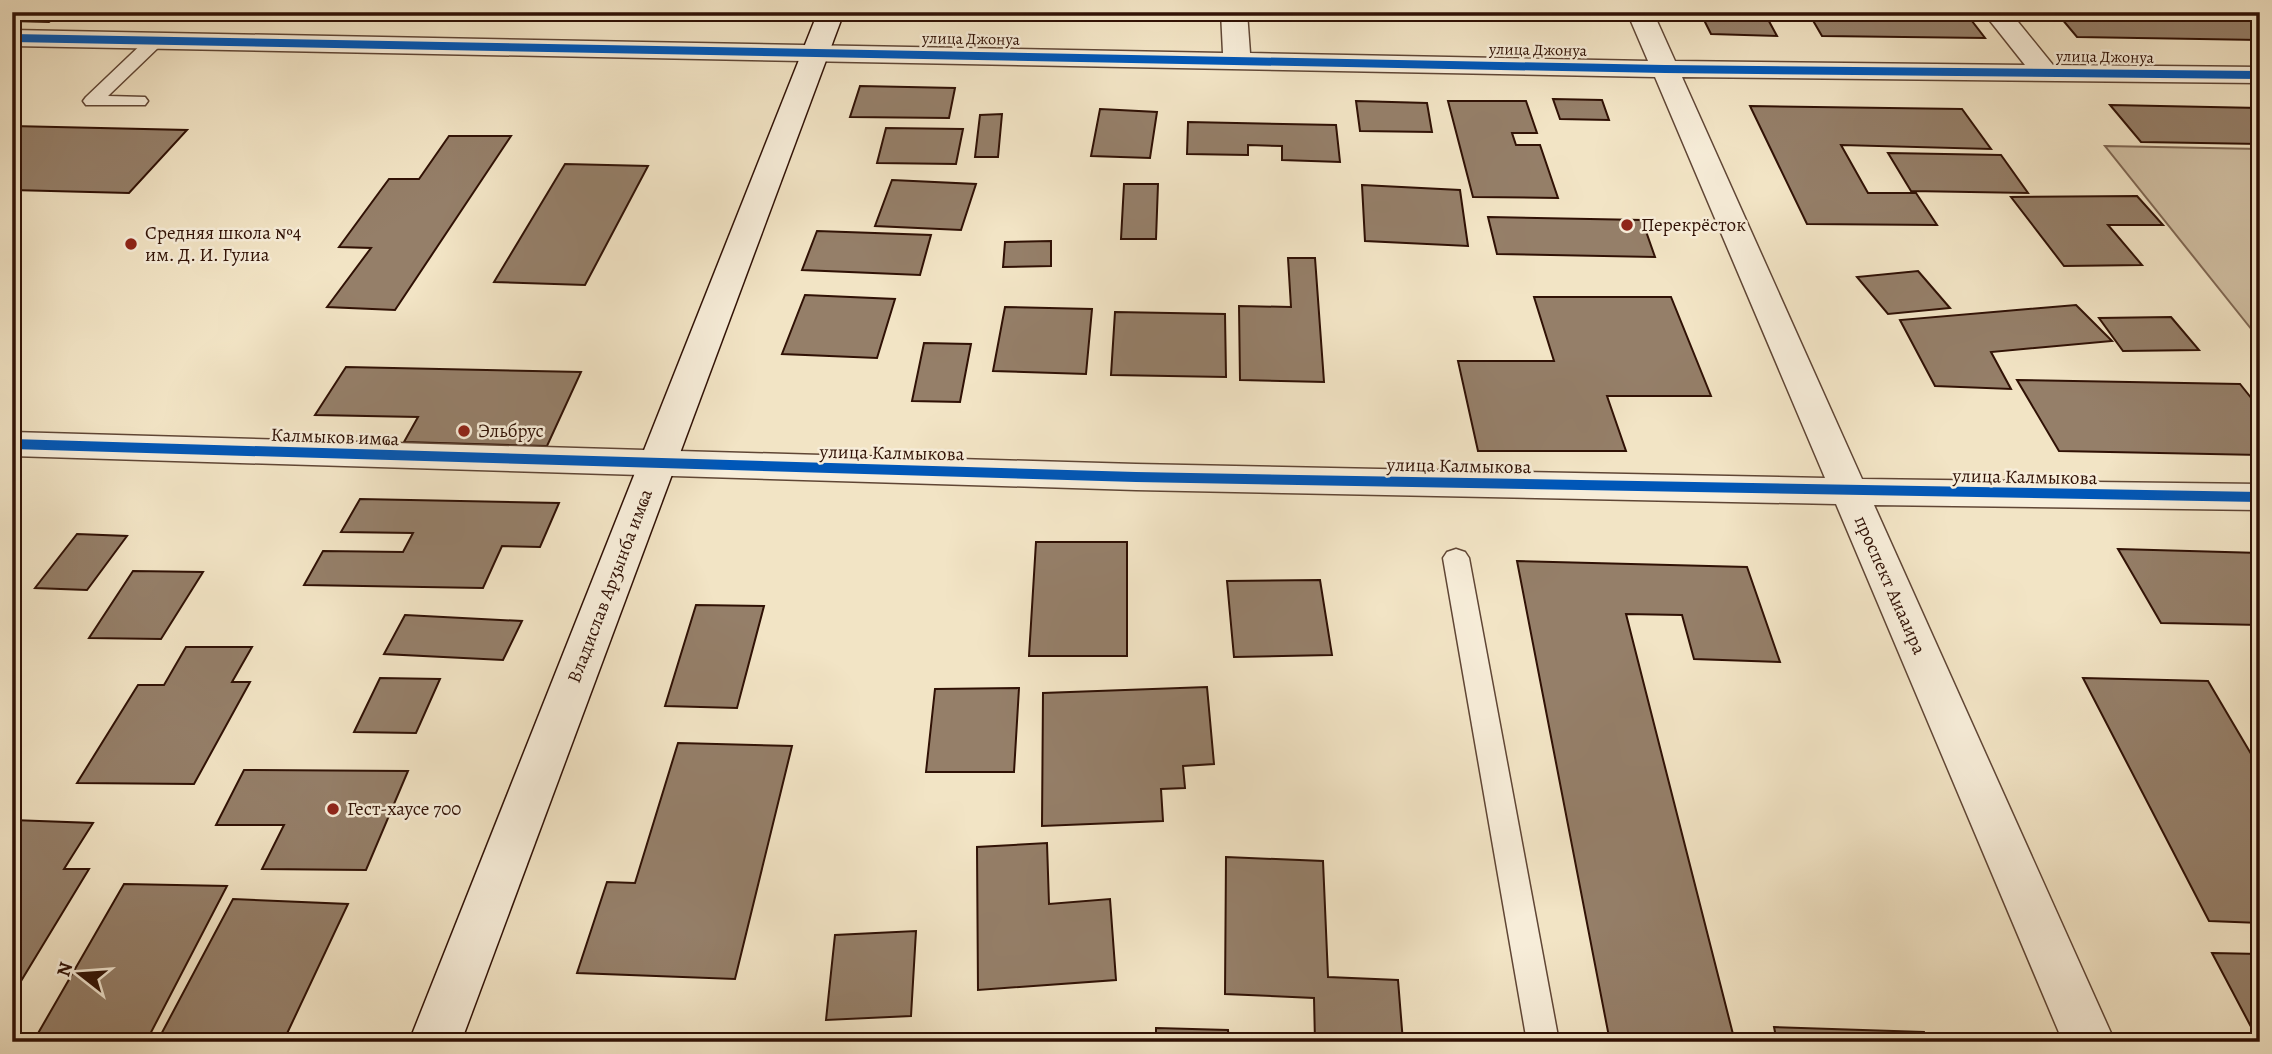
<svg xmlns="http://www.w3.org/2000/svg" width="2272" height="1054" viewBox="0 0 2272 1054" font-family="Alegreya,serif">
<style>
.green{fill:#d1c0a4;stroke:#806854;stroke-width:2}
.building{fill:#957f69;stroke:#301105;stroke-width:2}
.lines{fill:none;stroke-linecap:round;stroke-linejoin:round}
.service-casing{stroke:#604635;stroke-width:3}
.minor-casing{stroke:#604635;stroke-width:3}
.secondary-casing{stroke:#301105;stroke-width:3}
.service{fill:#f7edd9;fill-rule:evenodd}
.minor{fill:#f7edd9;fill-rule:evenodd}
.secondary{fill:#f7edd9;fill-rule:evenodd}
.cycleway-far1-casing{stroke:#f7edd9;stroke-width:11}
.cycleway-casing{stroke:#f7edd9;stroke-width:14}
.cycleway-far1{stroke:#0057b8;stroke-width:8}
.cycleway{stroke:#0057b8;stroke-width:10}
.poi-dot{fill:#8f2418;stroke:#f7edd9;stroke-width:2.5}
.labels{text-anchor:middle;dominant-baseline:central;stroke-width:5;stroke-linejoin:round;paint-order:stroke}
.far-street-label{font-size:16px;fill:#301105;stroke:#f7edd9}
.poi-label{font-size:19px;fill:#301105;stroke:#f7edd9;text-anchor:start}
.street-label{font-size:19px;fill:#301105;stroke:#f7edd9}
</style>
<rect width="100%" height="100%" fill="#f2e4c5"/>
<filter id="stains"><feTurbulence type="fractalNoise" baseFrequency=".00286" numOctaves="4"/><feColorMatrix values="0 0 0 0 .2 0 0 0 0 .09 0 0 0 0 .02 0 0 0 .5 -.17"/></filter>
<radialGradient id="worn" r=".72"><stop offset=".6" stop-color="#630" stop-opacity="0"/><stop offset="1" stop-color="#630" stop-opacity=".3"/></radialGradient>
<path class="green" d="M2105,146L2260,149V340Z"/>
<path class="building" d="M12,12H61L49,22L12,21Z
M726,12H791L790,15H724Z
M896,12H958L957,18L895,16Z
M1162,12H1216V15Z
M1700,12H1764L1777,36L1711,34Z
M1808,12H1965L1985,38L1822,36Z
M2056,12H2260V40L2077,37Z
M860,86L955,88L949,118L850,117Z
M1553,99L1602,100L1609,120L1560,119Z
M1356,101L1427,103L1432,132L1360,131Z
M1448,101H1526L1537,133H1512L1516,145H1540L1558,198L1473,197Z
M2110,105L2260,108V144L2141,142Z
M1750,106L1962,109L1991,149L1841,145L1868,193H1916L1937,225L1807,224Z
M1100,109L1157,112L1150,158L1091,156Z
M1002,114L998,157H975L980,115Z
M1188,122L1336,125L1340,162L1282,160V146L1248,145V155L1187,154Z
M12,126L187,130L129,193L12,190Z
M886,128L963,129L956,164L877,163Z
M449,136H511L395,310L327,307L371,248L339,247L389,179H419Z
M1888,153L2001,155L2028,193L1911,191Z
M565,164L648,166L585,285L494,282Z
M892,180L976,184L961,230L875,226Z
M1124,184H1158L1156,239H1121Z
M1362,185L1460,190L1468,246L1365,241Z
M2137,196L2163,225H2108L2142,265L2064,266L2011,197Z
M1488,217L1642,220L1655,257L1497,254Z
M817,231L931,235L920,275L802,270Z
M1051,241V266L1003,267L1005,242Z
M1288,258H1315L1324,382L1240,380L1239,306L1291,307Z
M1918,271L1950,308L1888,314L1857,277Z
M805,295L895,299L877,358L782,354Z
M1534,297H1671L1711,396H1607L1626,451H1478L1458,361H1554Z
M2076,305L2112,341L1991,352L2011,389L1935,386L1900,320Z
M1005,307L1092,309L1086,374L993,371Z
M1115,312L1225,314L1226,377L1111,375Z
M2171,317L2199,350L2123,351L2099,318Z
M924,343L971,344L960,402L912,401Z
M346,367L581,372L547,446L404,442L418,417L315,415Z
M2017,380L2240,384L2260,409V455L2059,451Z
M360,499L559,503L540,547L502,546L483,588L304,585L323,551L403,552L413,533L341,532Z
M77,534L127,536L87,590L35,588Z
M1036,542H1127V656H1029Z
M2118,549L2260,553V625L2161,623Z
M1517,561L1747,567L1780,662L1694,659L1682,615L1626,614L1735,1042H1610Z
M133,571L203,572L161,639L89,638Z
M1320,580L1332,655L1234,657L1227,581Z
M696,605L764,606L737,708L665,706Z
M405,615L522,621L503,660L384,654Z
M186,647H252L232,682H250L194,784L77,783L138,685H164Z
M380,678L440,679L416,733L354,732Z
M2083,678L2208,681L2260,769V923L2209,921Z
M1207,687L1214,764L1183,766L1185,788L1161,789L1163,821L1042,826L1043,693Z
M1019,688L1014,772H926L935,689Z
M678,743L792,746L735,979L577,973L607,882L635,883Z
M244,770L408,771L366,870L262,869L284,825H216Z
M12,820L93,823L64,869H89L18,986H12Z
M1047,843L1049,904L1110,899L1116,980L978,990L977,847Z
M1226,857L1323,861L1328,977L1398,980L1403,1042H1315L1314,998L1225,994Z
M124,884L227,886L146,1042H33Z
M233,899L348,904L283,1042H157Z
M916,931L911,1016L826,1020L835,935Z
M2212,953L2260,954V1040H2258Z
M1774,1027L1924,1032L1927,1042H1777Z
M1156,1028L1228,1030L1229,1042H1156Z"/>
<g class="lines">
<defs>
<path id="service" d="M155,36L161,37V45L108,96L145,97L148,101L145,105H86L83,101L86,97L149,37Z
M1456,549L1465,552L1469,558L1559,1042H1527L1443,558L1447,552Z"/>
<path id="minor" d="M1221,12H1247L1250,53L1648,61L1627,12H1653L1675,61L2025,65L1983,12H2010L2053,65L2260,67V83L1682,77L1862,479L2260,484V510L1874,505L2115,1042H2063L1836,504L1136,490L12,456V432L1136,464L1825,478L1655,77L12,46V30L1223,53Z"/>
<path id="secondary" d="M818,12H844L461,1042H409Z"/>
</defs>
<use href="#service" class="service-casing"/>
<use href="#minor" class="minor-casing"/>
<use href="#secondary" class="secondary-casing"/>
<use href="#service" class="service"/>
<use href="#minor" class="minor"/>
<use href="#secondary" class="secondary"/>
<defs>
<path id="cycleway-far1" d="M12,38L1665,69L2260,75"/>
<path id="cycleway" d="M12,444L1136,477L2260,497"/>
</defs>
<use href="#cycleway-far1" class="cycleway-far1-casing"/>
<use href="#cycleway" class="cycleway-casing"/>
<use href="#cycleway-far1" class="cycleway-far1"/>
<use href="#cycleway" class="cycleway"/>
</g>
<g class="poi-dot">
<circle cx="1627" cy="225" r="7"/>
<circle cx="131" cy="244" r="7"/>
<circle cx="464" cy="431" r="7"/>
<circle cx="333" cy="809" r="7"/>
</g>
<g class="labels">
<g class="far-street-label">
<text transform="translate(971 39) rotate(1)">улица Джонуа</text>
<text transform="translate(1538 50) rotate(1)">улица Джонуа</text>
<text transform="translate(2105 57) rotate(1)">улица Джонуа</text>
</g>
<g class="poi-label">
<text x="1641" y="225">Перекрёсток</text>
<text x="145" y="233">Средняя школа №4<tspan x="145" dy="22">им. Д. И. Гулиа</tspan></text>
<text x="478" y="431">Эльбрус</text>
<text x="347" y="809">Гест-хаусе 700</text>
</g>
<g class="street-label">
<text transform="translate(335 437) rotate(2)">Калмыков имҩа</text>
<text transform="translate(892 453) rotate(1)">улица Калмыкова</text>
<text transform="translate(1459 466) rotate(1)">улица Калмыкова</text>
<text transform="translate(2025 477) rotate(1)">улица Калмыкова</text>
<text transform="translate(1890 585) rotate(66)">проспект Аиааира</text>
<text transform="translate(610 586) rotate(-69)">Владислав Арӡынба имҩа</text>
</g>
</g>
<rect width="2272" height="1054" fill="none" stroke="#f2e4c5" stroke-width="42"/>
<rect x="14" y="14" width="2244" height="1026" fill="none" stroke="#301105" stroke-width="3.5"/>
<rect x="21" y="21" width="2230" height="1012" fill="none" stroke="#301105" stroke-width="2"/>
<g transform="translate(80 974) rotate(287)" stroke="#f7edd9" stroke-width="5" paint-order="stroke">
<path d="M0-5L12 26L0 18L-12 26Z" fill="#301105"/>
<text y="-10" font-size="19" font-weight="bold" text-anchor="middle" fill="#301105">N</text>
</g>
<rect width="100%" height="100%" filter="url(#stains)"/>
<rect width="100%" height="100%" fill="url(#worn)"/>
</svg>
